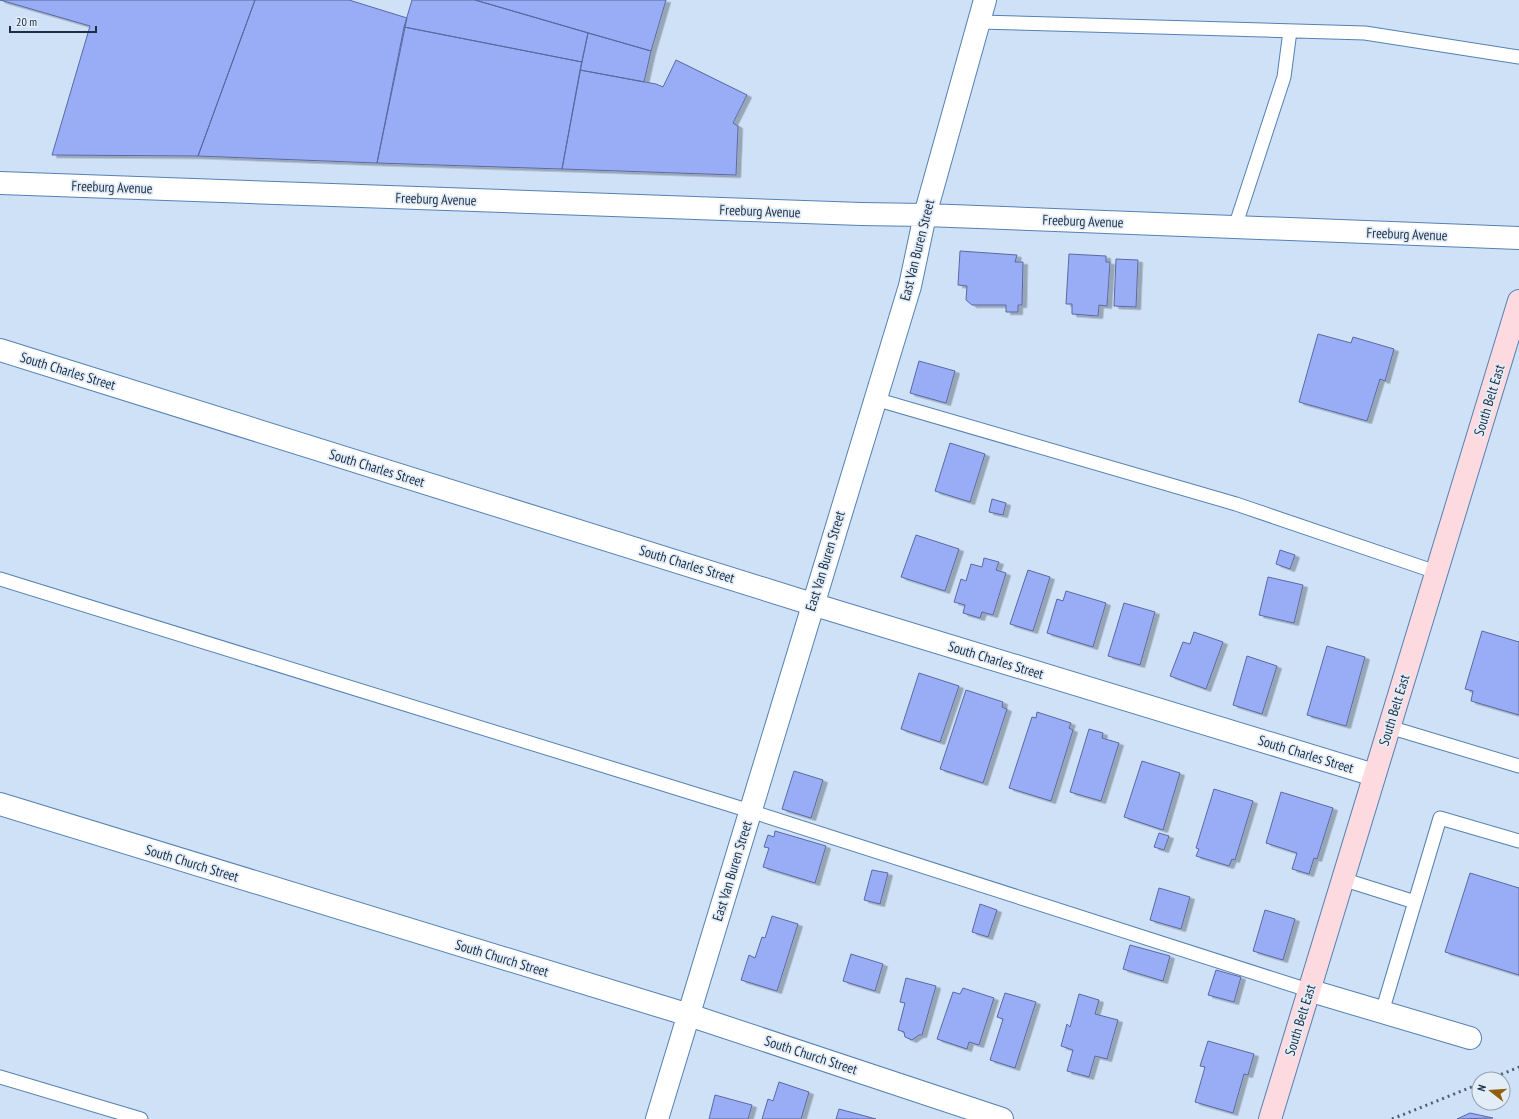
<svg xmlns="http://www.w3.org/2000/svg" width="1519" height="1119" viewBox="0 0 1519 1119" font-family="'PT Sans Narrow',sans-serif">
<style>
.building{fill:#99adf7;stroke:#5a69a1;filter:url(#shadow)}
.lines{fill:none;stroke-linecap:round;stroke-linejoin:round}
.service-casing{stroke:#5581b2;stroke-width:15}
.minor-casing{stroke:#5581b2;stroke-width:24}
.secondary-casing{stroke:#5581b2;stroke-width:24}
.service{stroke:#fff;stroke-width:13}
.minor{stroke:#fff;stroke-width:22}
.secondary{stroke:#fddadf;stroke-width:22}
.rail{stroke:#4c5e73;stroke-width:3;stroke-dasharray:2 4;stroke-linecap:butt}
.labels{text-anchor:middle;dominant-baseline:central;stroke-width:3.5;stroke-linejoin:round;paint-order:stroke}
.street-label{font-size:14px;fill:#1d2f44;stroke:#e3edf8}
</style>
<defs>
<filter id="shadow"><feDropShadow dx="4.5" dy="2.5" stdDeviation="0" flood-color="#0004"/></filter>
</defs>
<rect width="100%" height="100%" fill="#cee1f7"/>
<path class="building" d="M0,0H255L198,156L52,155L90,26Z
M255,0H349L407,18L377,163L198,156Z
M412,0H475L588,33L582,62L404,27Z
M475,0H666L651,51Z
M404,27L582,62L562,169L377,163Z
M588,33L651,51L644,82L580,70Z
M676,60L747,95L733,123L738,126L736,175L562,169L580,70L656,84L663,87Z
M960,251L1017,255L1015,262H1023L1022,305H1018V312H1006V305H972L966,300L967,286L958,285Z
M1069,254L1106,256V262H1110L1107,306L1099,305L1098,316L1072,314V304H1066Z
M1116,259L1138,260L1136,307L1114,306Z
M1318,334L1351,343L1353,337L1394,349L1385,381L1380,379L1367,421L1299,402Z
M919,361L955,371L946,403L910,393Z
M950,443L985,454L970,502L935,491Z
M992,499L1006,503L1003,515L989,512Z
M916,535L959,549L945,591L901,577Z
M1280,550L1295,555L1290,569L1276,564Z
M984,558L999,562L996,570L1006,573L993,615L982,612L980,618L963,613L965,605L954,602L961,579L966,581L971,564L982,567Z
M1028,570L1050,577L1033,631L1010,624Z
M1268,577L1303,585L1294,623L1259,615Z
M1066,591L1106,603L1093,647L1047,633L1057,599L1063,601Z
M1124,603L1155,612L1140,665L1108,656Z
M1482,631L1519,642V715L1471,701L1473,691L1465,689Z
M1194,632L1223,642L1206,689L1170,676L1183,642L1190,644Z
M1327,646L1365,657L1346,726L1307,715Z
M1247,656L1277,666L1262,714L1233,705Z
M919,673L959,686L940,742L901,729Z
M966,690L1003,702L1002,707L1007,709L983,783L940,769Z
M1037,712L1071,723L1069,728L1073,730L1051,801L1009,788L1032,717L1036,718Z
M1089,729L1103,733L1102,738L1119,743L1101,801L1070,792Z
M1142,761L1180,773L1163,830L1124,817Z
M794,771L823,780L811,818L782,809Z
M1214,789L1253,801L1235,860L1232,859L1229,866L1196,856L1199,849L1196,848Z
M1281,792L1333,808L1317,859L1314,858L1309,874L1292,869L1297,853L1266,843Z
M775,831L826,846L815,883L763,867L769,848L764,847L768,835L774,837Z
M1159,833L1169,836L1164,850L1154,847Z
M872,870L888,873L880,904L864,900Z
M1470,873L1519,888V975L1445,952Z
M1159,888L1190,897L1181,929L1150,920Z
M980,904L997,910L988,937L972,932Z
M1265,910L1295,919L1283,960L1253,951Z
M772,916L798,924L777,991L741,980L749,955L755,958L762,937L765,938Z
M1130,945L1170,956L1163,981L1123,969Z
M851,954L883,964L875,991L843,981Z
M1216,970L1241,977L1234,1002L1208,995Z
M906,978L936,986L922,1035H919L912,1040L905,1037L904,1032L898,1030L905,1003L900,1002Z
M963,988L994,998L979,1045L969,1042L967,1049L937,1039L953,992L960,994Z
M1005,993L1036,1002L1015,1068L990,1060L1003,1019L997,1017Z
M1079,994L1099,1000L1095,1014L1118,1020L1107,1059L1095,1056L1089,1077L1067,1071L1073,1050L1061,1046L1067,1024L1070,1027Z
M1208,1041L1254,1054L1248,1075L1244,1074L1233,1113L1195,1102L1205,1067L1200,1066Z
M779,1082L809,1092L801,1119H762L768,1099L773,1101Z
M715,1095L752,1105L748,1119H709Z
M839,1109L876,1119H836Z
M1470,1113L1493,1118L1457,1119Z"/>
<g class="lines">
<defs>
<path id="service" d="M979,22L1365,33L1519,57
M1235,227L1284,77L1290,31
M875,399L1236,504L1436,572
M0,579L750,811L1308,990
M1389,727L1519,766
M1342,879L1415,902
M1382,1012L1440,818L1519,841
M0,1077L141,1119"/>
<path id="minor" d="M0,183L861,214L925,215L1519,238
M0,350L812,604L1374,775
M0,804L689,1015L1002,1119
M1308,990L1470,1038
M657,1119L910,286L925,215L985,0"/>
<path id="secondary" d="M1270,1119L1519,301"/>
</defs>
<use href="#service" class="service-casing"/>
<use href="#minor" class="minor-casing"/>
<use href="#secondary" class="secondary-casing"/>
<use href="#service" class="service"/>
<use href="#minor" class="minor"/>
<use href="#secondary" class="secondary"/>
<path class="rail" d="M1490,1079L1519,1067
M1392,1119L1479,1084"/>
</g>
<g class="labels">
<g class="street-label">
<text transform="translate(112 187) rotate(2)">Freeburg Avenue</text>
<text transform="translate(436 199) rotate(2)">Freeburg Avenue</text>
<text transform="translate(760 211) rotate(2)">Freeburg Avenue</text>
<text transform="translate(1083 221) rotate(2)">Freeburg Avenue</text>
<text transform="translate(1407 234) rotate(2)">Freeburg Avenue</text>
<text transform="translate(917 250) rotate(-76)">East Van Buren Street</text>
<text transform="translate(68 371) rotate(17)">South Charles Street</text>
<text transform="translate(1489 400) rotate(-73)">South Belt East</text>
<text transform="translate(377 468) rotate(17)">South Charles Street</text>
<text transform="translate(825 561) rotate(-73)">East Van Buren Street</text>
<text transform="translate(687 564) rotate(17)">South Charles Street</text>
<text transform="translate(996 660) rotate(17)">South Charles Street</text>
<text transform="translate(1394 710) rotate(-73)">South Belt East</text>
<text transform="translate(1306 754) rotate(17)">South Charles Street</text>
<text transform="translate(192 863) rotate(17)">South Church Street</text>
<text transform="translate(732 871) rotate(-73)">East Van Buren Street</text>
<text transform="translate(502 958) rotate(17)">South Church Street</text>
<text transform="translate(1300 1020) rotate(-73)">South Belt East</text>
<text transform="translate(811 1055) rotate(18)">South Church Street</text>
</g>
</g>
<g transform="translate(1491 1091) rotate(287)"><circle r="19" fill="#e3edf8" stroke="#94a1b0"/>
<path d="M0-3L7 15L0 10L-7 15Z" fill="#905f0e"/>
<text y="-6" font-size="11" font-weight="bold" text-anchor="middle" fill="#1d2f44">N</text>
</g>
<path d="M10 26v6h86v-6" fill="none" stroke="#1d2f44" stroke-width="2"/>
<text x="16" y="26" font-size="12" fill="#1d2f44" stroke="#e3edf8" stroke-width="3" paint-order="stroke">20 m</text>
</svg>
